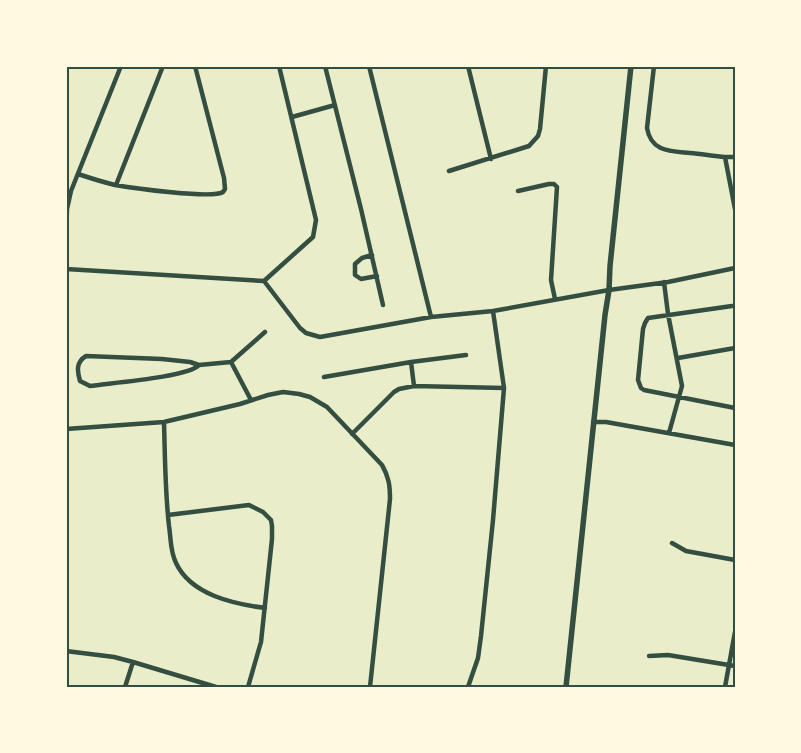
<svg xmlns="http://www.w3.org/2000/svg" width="801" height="753" viewBox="0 0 801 753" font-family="'Times New Roman',serif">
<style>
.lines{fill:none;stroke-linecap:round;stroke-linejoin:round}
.minor{stroke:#344e41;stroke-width:4.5}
.tertiary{stroke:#344e41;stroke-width:5.5}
.neatline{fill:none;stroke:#344e41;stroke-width:2}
</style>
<rect width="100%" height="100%" fill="#e9edc9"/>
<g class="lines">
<path class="minor" d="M325,66L361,209L383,305
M369,66L431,317
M468,66L491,159
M654,66L647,128C651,152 670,151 690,153C702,154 713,156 725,157H735
M292,117L335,105
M725,157L735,209
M449,171L529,146L538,136L540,129L546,66
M78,174C90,178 103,182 115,185C132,188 212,199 223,192L225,189L224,178L195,66
M116,185L163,66
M518,191L549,184H554L557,187L551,280L555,299
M66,238L67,209L71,191L121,66
M372,255L362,258L355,264V275L361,279L377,276
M66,269L264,281L300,328L306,333L320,337L431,317L493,311L609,290L668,282L735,268
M264,281L313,237L316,220L279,66
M664,282L668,314L682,386L669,433
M732,306L648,318L645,323L643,329L638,380L641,388L644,390L735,408
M678,358L735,348
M411,362L414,386
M199,365C189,377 110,383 90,386L80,381C77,371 76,362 86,356L162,359L190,362L199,365L231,362
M324,377L411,362L466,355
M251,400L231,362L265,332
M164,422C165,456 165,491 169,526C171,538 170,551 176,563C191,595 234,604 265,608
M593,422H606L735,445
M66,429L164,422L240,404L268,395L283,392L299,394L310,397L327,407L382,465C389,477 390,486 390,499L370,687
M352,434L394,392L399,389L414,386L504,388
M168,515L249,505L263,512L271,520L272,526V539L261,642L248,687
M672,543L686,551L735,560
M66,651L114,657L133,662L216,687
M649,656L668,655L735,666
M125,687L133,662
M468,687L478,658L481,636L493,520L504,388L493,311
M725,687L735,632"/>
<path class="tertiary" d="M566,687L605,315L609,290L610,266L631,66"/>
</g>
<rect width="801" height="753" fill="none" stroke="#fefae0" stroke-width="135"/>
<rect x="68" y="68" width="666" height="618" class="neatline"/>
</svg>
